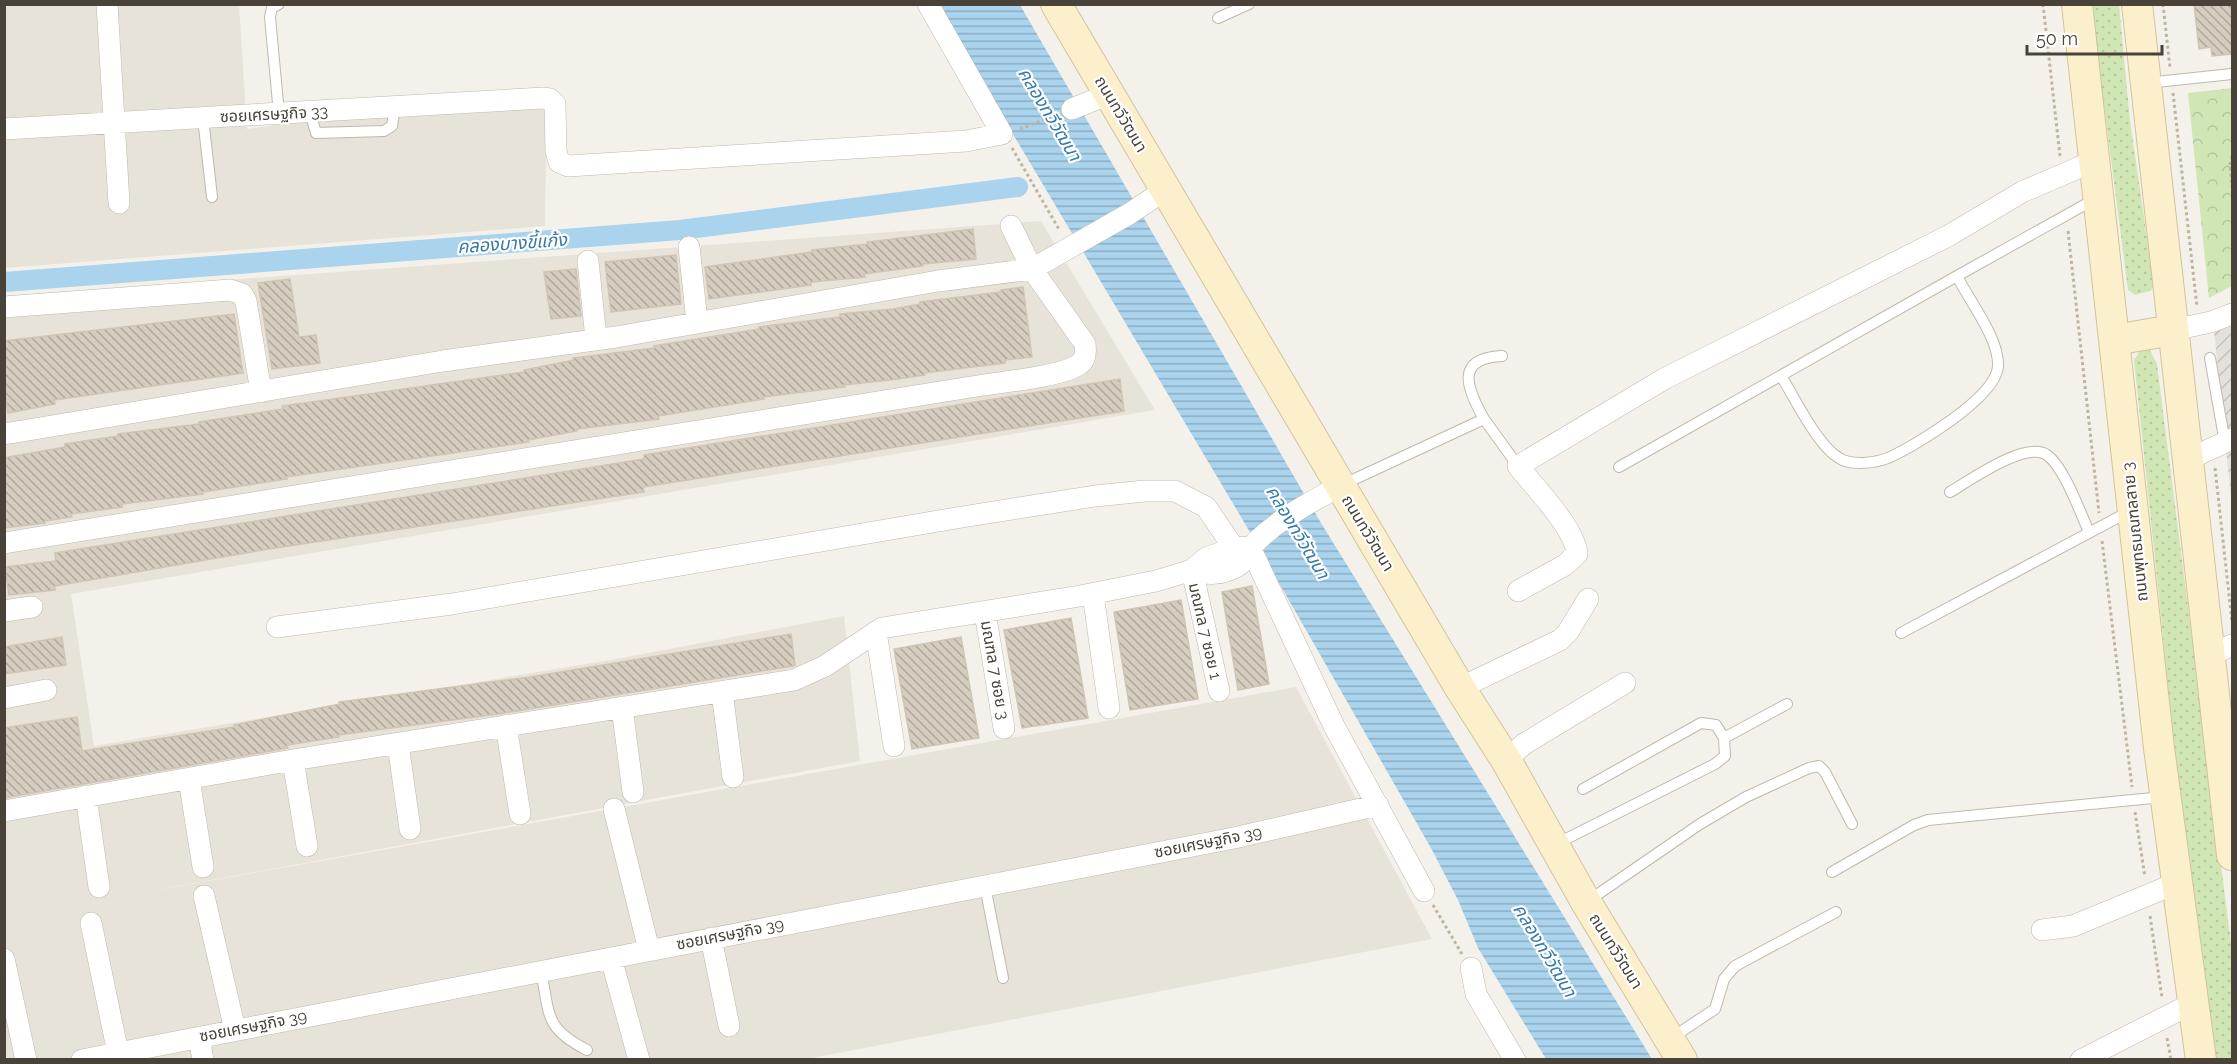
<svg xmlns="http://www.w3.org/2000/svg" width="2237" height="1064" viewBox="0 0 2237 1064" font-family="Raleway,'Noto Sans Thai',sans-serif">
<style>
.residential{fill:#e8e3d8}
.industrial{fill:url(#industrial-furrows)}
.grass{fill:url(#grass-dots)}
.park{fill:url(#park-crowns)}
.water{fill:url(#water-rules)}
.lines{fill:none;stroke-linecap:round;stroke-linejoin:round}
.canal{stroke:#aad3ed;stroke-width:20}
.building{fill:url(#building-back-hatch);stroke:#d0c4b3;stroke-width:1.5}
.service-casing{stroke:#bfb9ad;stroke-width:12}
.minor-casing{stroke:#bfb9ad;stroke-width:22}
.secondary-casing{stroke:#d2c39c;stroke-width:32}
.path{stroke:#c1b49f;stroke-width:3;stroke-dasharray:3 3;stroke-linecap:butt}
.service{stroke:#fff;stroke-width:10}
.minor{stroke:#fff;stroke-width:21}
.secondary{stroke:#fcf0cc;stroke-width:30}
.labels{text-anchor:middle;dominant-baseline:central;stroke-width:4.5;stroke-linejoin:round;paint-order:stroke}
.street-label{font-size:16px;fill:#484238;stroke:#fff}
.water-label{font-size:18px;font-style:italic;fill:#3479a8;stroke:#fff}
</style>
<defs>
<pattern id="industrial-furrows" width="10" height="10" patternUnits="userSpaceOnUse" patternTransform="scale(1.5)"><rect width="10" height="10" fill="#e4e0db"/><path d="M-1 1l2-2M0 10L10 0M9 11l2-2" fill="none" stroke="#c5c1bd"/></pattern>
<pattern id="grass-dots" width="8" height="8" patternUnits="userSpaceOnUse" patternTransform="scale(1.5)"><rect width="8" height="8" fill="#d1e6b5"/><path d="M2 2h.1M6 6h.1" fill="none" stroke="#b5c69c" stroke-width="1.8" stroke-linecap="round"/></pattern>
<pattern id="park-crowns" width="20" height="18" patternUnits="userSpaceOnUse" patternTransform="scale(1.5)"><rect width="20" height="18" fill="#d1e6b5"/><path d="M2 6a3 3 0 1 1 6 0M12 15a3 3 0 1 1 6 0" fill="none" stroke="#b5c69c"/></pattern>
<pattern id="water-rules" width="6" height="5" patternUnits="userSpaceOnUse" patternTransform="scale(1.5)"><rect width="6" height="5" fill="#aad3ed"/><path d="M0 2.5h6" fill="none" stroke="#8cadc1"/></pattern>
<pattern id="building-back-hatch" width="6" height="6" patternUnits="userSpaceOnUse" patternTransform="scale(1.5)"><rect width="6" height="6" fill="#d5cdc0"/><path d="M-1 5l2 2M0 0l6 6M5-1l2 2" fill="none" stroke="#afa89d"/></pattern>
</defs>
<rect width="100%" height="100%" fill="#f4f1ea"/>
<path class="residential" d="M5,5H239L247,129L547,87L545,226L5,268Z
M1041,221L1155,410L71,594L94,746L616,659L844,616L860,761L135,894L1296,687L1432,939L807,1059L5,1060V296Z"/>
<path class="industrial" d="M2232,322V507L2214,331Z"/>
<path class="grass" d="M2091,5H2119L2130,121L2154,286L2150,291L2135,295L2128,290Z
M2149,348L2157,364L2232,951V1059H2214L2170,743L2164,645L2134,360L2141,349Z"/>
<path class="park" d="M2232,88V286L2209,298L2188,93Z"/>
<path class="water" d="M936,5H1020L1321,523L1652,1059H1546L1478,948L1458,900L1431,848L1244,522Z"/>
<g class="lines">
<path class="canal" d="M4,282L680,230L1018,187"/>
</g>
<path class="building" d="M2194,4H2232V54L2212,56L2211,47L2199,49Z
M973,229L976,259L922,264L923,266L864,274L865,277L811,282V285L709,299L705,267L812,252V250L868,244L867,242Z
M676,255L681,304L611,312L605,262Z
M576,269L581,316L551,319L544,272Z
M290,279L299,337L316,335L320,363L272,369L258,283Z
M1023,287L1032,357L1005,360V363L924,373L925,375L898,379L844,385L845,387L763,397L764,399L658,416L659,419L577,429V431L528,440L529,442L286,477L287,479L203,492V494L122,504V507L71,514L72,517L45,521V523L4,528V458L65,447V444L118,436V434L199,424V422L283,409L282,406L524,372V370L574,360L573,358L654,348V346L759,329V327L840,317V314L893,309L920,304V302L1001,292V290Z
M234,314L243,373L54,400L55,404L8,413L4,386V341Z
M1120,379L1124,411L643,487L644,492L269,549L55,586V590L9,595L5,567L56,561L55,553L644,459V455Z
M1252,586L1269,684L1238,690L1222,592Z
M1181,600L1198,699L1130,710L1114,612Z
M1071,618L1088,718L1022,728L1004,630Z
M791,634L795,665L793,666L498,714L338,735L339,737L287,745L288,748L260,753L4,798V728L77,717L82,751L234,727V725L340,704L339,702L530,677Z
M62,637L66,665L4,674V647Z
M961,637L979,738L912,749L894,649Z"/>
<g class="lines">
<defs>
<path id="service" d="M279,4L272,8L270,17L279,114
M1218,18L1249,4
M2146,83L2232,74
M310,112L316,133L384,131L392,126L395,107
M203,118L212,197
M2210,358L2225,443
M1781,376C1795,398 1817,445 1839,458C1851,466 1875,463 1888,458C1915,446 1995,398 1998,367C2000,339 1969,301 1957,276L2095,199
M1484,419C1467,389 1454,358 1502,356
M1619,467L1957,276
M1344,484L1484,419L1518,466
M1950,492C1969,481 2026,440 2047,455C2064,467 2080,512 2089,532
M1901,633L2130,511
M1724,738L1787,704
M1556,844L1715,764L1725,756L1724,738L1716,725L1701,723L1583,789
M1832,872L1914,825L1928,820L2163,797
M985,886L1003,978
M1588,901L1700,824L1746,797L1809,768L1819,766L1825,772L1852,824
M541,971C550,1015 544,1028 587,1050
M1670,1039L1715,1009L1724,979L1735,966L1836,912"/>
<path id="minor" d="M107,4L119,203
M1072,109L1109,94
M4,129L543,98L550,99L555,104L556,151L559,162L568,166L966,141L1002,134L928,4
M689,247L697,322
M588,261L596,339
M4,307L230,290L242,294L246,301L261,392
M2173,330L2211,322L2232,314
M4,434L443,361L616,337L938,281L1032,269L1129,214L1165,190
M2187,460L2232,439
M4,543L977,386C1001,382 1059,377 1078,365C1086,361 1086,352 1085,344L1032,269L1011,226
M1250,547L1334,726L1424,891
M1192,570C1208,575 1221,575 1236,567C1248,561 1249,547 1259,539C1282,517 1313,500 1341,486
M1192,570L1219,691
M1518,591L1565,565L1577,554C1575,528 1535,488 1518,466L1664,379L1948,236L2022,192L2094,161
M1093,594L1109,708
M4,611L32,607
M985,612L1004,728
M277,627L452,604L962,517L1095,496L1145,491H1175L1206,507L1234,548
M876,632L894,746
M2209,656L2232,645
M1460,688L1560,640L1568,632L1588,599
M722,692L733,777
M4,698L46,690
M622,707L633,792
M506,725L520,814
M398,744L410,829
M293,760L307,846
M1506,760L1524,744L1625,683
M189,779L203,867
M86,796L99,887
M614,809L649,950
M4,811L293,760L794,680L825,666L882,628L1080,596L1156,581L1192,570L1206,558L1234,548L1250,547
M204,896L235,1030
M91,923L118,1053
M2042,930L2073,926L2177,883
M711,938L729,1026
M611,958L639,1060
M4,959L26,1060
M1471,968L1476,994L1515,1060
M199,1037L203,1060
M82,1060L1234,838L1378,805
M2081,1060L2193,1003"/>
<path id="secondary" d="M1056,4L1460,688L1506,760L1586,902L1682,1060
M2077,4L2159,748L2201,1060
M2137,4L2232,855
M2114,340L2173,330"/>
</defs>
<use href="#service" class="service-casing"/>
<use href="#minor" class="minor-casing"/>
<use href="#secondary" class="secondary-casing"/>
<path class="path" d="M2043,4L2060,156
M2163,4L2170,68
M2173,93L2197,307
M1020,129L1056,115
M1012,148L1060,231
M2232,156L2230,164L2232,187
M2068,231L2099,513
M2215,468L2232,622
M2102,541L2132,787
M2135,812L2145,877
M1433,905L1462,954
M2150,916L2162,998
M2167,1038L2171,1060"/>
<use href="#service" class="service"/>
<use href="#minor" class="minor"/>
<use href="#secondary" class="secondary"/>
</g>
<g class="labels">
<g class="street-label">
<text transform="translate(274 114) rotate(-3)">ซอยเศรษฐกิจ 33</text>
<text transform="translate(1121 114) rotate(59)">ถนนทวีวัฒนา</text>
<text transform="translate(2135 532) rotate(-96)">ถนนพุทธมณฑลสาย 3</text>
<text transform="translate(1368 533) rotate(59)">ถนนทวีวัฒนา</text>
<text transform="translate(1205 631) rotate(77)">มณฑล 7 ซอย 1</text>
<text transform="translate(995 670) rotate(80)">มณฑล 7 ซอย 3</text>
<text transform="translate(1208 842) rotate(-11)">ซอยเศรษฐกิจ 39</text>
<text transform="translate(730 934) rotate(-11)">ซอยเศรษฐกิจ 39</text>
<text transform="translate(1616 951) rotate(58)">ถนนทวีวัฒนา</text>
<text transform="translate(253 1026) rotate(-11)">ซอยเศรษฐกิจ 39</text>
</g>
<g class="water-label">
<text transform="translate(1050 114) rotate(59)">คลองทวีวัฒนา</text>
<text transform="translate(512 243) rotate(-4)">คลองบางขี้แก้ง</text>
<text transform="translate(1298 532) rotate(59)">คลองทวีวัฒนา</text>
<text transform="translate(1545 950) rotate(59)">คลองทวีวัฒนา</text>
</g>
</g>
<rect width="2237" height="1064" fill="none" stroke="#484238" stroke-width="12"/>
<path d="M2027 45v9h135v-9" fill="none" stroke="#484238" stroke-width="3"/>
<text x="2036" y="45" font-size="18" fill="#484238" stroke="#ffffff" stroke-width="4.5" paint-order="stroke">50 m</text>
</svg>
